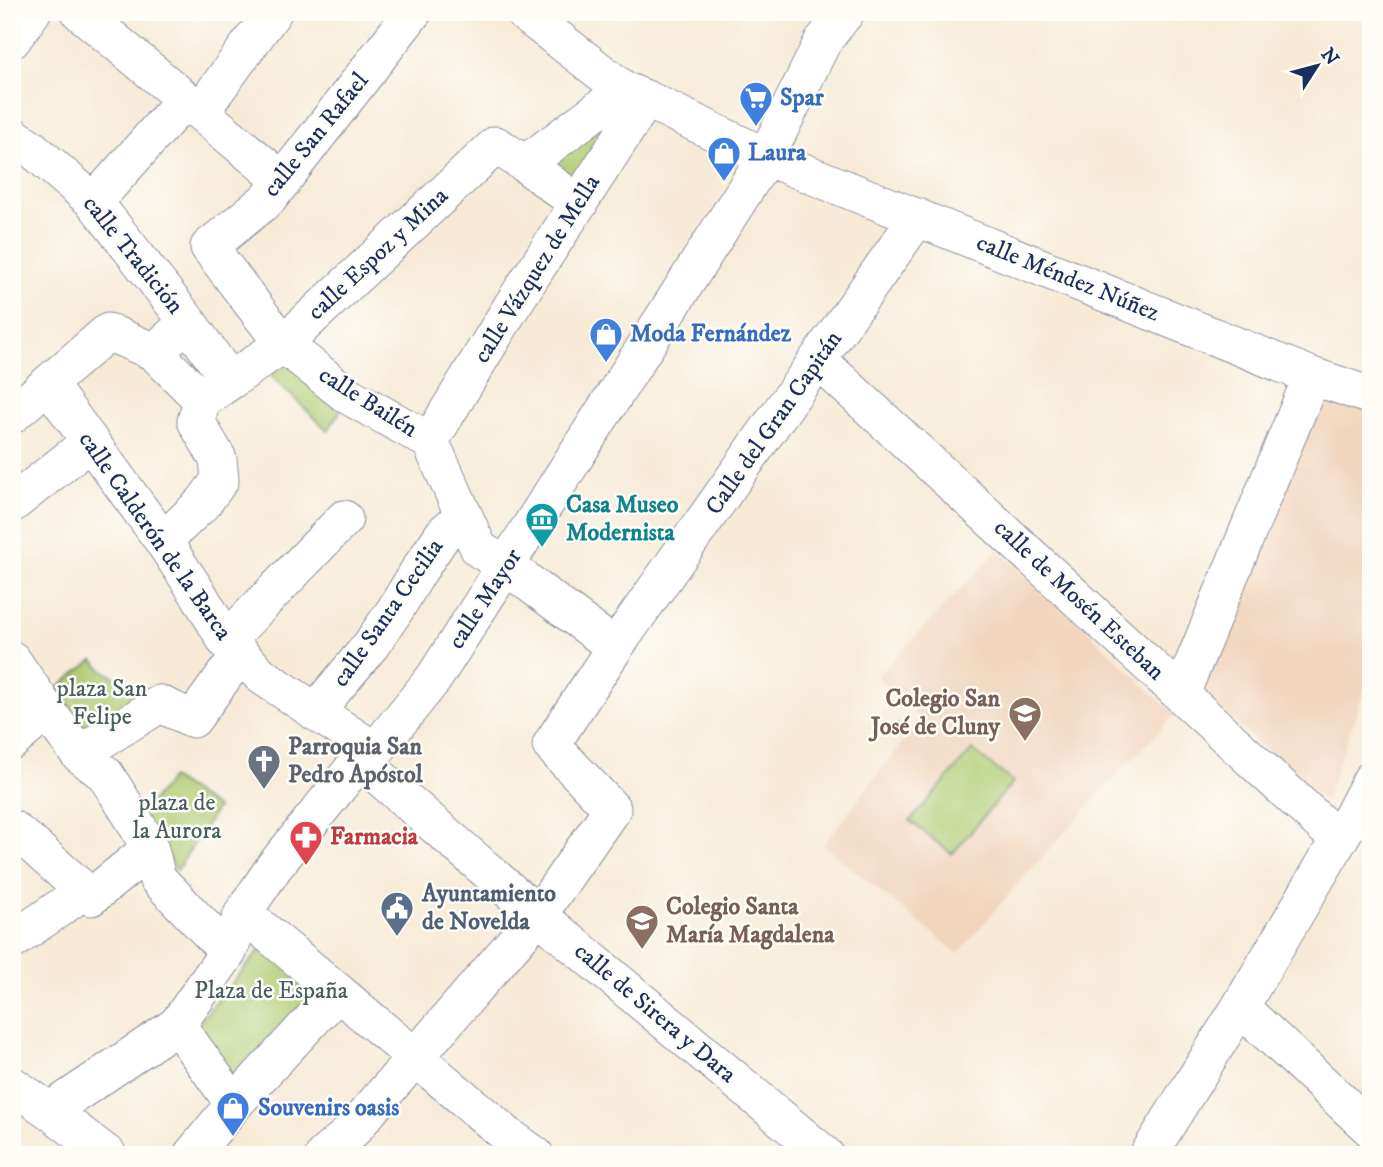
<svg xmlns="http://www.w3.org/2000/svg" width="1383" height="1167" viewBox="0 0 1383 1167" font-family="'IM FELL DW Pica',serif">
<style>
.built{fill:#f1d5bd}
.green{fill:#aeca70;stroke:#647c67;stroke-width:2}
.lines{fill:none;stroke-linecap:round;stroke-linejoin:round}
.minor-casing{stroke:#898d9b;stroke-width:39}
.minor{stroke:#fff;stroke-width:37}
.labels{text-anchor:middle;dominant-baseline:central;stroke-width:5;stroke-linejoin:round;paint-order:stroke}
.shop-label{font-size:24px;font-weight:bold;fill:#366cbe;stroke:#fdfcf7;text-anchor:start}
.street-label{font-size:24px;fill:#1b2f5e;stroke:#fdfcf7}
.culture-label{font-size:24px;font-weight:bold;fill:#0d838f;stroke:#fdfcf7;text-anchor:start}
.park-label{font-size:24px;fill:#475e63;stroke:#fdfcf7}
.education-label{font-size:24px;font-weight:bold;fill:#785e54;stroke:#fdfcf7;text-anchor:end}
.worship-label{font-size:24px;font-weight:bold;fill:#5b616d;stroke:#fdfcf7;text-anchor:start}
.health-label{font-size:24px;font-weight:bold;fill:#be3a42;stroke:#fdfcf7;text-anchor:start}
.service-label{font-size:24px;font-weight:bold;fill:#4e5e75;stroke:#fdfcf7;text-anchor:start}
</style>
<rect width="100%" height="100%" fill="#fdfcf7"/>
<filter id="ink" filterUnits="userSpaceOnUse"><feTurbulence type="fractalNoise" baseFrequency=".0143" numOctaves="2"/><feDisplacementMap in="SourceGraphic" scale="14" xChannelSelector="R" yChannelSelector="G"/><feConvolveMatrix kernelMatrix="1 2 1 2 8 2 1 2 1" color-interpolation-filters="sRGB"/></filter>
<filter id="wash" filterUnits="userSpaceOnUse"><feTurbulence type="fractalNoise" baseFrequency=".00686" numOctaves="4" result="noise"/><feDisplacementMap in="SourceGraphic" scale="28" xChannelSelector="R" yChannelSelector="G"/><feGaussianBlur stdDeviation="1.57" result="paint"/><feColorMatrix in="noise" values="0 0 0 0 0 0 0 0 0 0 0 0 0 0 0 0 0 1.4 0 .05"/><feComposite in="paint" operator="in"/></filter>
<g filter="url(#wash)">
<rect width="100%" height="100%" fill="#f7ebd8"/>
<path class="built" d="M1313,384L1371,408V674L1325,801L1192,685Z
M998,550L1076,619L1154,695L1176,714L1124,767L1010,893L958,954L823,845L921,719L877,677Z"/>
<path class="green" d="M633,111L580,194L536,163Z
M283,352L344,404L328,431L261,366Z
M93,660L103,670L156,702L95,741L56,689Z
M972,750L1013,782L952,854L910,821Z
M171,778L217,808L177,870L140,815Z
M267,942L321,988L234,1085L194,1028Z"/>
</g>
<g filter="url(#ink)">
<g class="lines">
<defs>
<path id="minor" d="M80,12L283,181
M413,12L269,198L209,247L283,344L347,395L430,441L479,549L506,566L615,647
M523,12L624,90L646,99L766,157L1312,376L1371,396
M12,40L32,12
M200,112L273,12
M12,135L31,148L94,202L188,322L230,381L202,400L154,352L188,322
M525,164L579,204
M94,202L185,99
M818,360L1339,840
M230,381L283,344L496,145L525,164L624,90
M48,384L163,541L199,595L226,641L262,676L375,751
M12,415L108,332L154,352
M430,441L510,309L646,99
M12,504L90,442
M163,541L203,503L220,480L218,459L196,421L202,400
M226,641L344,519
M12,660L47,711L79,754L105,774L133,818L150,849L157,878L228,952
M1181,694L1312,376
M315,712L371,645L395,610L419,570L444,533L463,516
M12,741L47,711
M79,754L160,704L193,719L240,654
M360,760L538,915L825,1155
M12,829L28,841L84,891
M12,941L84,891L91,897L150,849
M338,992L507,1135L535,1155
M1240,1007L1371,1129
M177,1025L234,1104L338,992L243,913
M12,1085L50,1111L108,1155
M50,1111L177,1025L228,952L243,913L274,867L360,760L375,751L434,678L766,157L823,41L846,12
M192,1155L234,1104
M324,1155L349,1134L538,915L612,809L551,745L615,647L918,217
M1148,1155L1240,1007L1347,826L1371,780"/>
</defs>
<use href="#minor" class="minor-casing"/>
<use href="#minor" class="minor"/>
</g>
</g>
<defs>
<symbol id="supermarket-pin" viewBox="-11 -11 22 30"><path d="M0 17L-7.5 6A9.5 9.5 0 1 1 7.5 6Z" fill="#3f7fe0" stroke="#fdfcf7"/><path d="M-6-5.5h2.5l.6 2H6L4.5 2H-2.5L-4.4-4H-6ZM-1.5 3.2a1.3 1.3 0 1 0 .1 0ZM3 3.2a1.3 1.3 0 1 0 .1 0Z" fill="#fff"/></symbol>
<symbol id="shop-pin" viewBox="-11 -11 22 30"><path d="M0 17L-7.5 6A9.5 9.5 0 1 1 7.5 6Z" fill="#3f7fe0" stroke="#fdfcf7"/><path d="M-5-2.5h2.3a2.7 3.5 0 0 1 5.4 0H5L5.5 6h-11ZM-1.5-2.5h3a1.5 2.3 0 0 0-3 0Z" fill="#fff"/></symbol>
<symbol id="museum-pin" viewBox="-11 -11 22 30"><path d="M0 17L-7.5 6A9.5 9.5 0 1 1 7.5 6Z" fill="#0f9aa8" stroke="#fdfcf7"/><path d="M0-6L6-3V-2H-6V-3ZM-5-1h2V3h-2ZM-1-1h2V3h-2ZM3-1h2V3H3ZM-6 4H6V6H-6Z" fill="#fff"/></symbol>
<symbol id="school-pin" viewBox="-11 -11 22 30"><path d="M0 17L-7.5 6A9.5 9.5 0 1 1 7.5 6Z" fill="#8d6e63" stroke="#fdfcf7"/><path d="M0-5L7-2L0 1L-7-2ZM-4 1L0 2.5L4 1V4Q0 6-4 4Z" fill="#fff"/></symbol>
<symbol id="church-pin" viewBox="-11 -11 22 30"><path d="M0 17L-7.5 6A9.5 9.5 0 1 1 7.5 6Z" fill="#6b7280" stroke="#fdfcf7"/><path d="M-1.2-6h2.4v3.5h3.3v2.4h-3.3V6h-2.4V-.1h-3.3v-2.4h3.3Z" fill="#fff"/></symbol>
<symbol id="pharmacy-pin" viewBox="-11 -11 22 30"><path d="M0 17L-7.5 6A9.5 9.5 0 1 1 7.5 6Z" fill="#e0444e" stroke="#fdfcf7"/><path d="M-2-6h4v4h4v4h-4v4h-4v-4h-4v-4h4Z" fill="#fff"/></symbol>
<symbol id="civic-pin" viewBox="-11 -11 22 30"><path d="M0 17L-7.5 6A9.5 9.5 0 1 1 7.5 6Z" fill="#5c6f8a" stroke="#fdfcf7"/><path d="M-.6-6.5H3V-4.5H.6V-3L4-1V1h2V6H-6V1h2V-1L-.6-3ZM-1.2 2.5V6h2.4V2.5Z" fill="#fff"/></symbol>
</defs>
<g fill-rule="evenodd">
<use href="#supermarket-pin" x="737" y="79" width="38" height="52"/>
<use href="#shop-pin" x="705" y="134" width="38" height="52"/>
<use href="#shop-pin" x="587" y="315" width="38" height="52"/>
<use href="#museum-pin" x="523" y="500" width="38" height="52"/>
<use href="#school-pin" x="1006" y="694" width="38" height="52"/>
<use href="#church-pin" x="245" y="742" width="38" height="52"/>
<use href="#pharmacy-pin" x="287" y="818" width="38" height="52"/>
<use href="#civic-pin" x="378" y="889" width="38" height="52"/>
<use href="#school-pin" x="623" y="902" width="38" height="52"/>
<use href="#shop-pin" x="214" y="1089" width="38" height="52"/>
</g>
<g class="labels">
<g class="shop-label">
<text x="780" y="98">Spar</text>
<text x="748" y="153">Laura</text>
<text x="630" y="334">Moda Fernández</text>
<text x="258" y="1108">Souvenirs oasis</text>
</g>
<g class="street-label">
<text transform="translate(316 135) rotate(-51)">calle San Rafael</text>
<text transform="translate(378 254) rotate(-43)">calle Espoz y Mina</text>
<text transform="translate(133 255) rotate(51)">calle Tradición</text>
<text transform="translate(537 269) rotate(-58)">calle Vázquez de Mella</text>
<text transform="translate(1068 278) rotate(22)">calle Méndez Núñez</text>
<text transform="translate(368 402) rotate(32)">calle Bailén</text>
<text transform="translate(774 423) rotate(-55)">Calle del Gran Capitán</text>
<text transform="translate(155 536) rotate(55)">calle Calderón de la Barca</text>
<text transform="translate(485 599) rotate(-57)">calle Mayor</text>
<text transform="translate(1079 600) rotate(43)">calle de Mosén Esteban</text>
<text transform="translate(388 613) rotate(-55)">calle Santa Cecilia</text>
<text transform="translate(655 1013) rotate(40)">calle de Sirera y Dara</text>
</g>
<g class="culture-label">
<text x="566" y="505">Casa Museo<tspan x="566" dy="28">Modernista</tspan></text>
</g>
<g class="park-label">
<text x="102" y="689">plaza San<tspan x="102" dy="28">Felipe</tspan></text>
<text x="177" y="803">plaza de<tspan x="177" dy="28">la Aurora</tspan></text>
<text x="271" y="991">Plaza de España</text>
</g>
<g class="education-label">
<text x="1000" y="699">Colegio San<tspan x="1000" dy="28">José de Cluny</tspan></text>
<text x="666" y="907" text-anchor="start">Colegio Santa<tspan x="666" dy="28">María Magdalena</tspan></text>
</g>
<g class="worship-label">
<text x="288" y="747">Parroquia San<tspan x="288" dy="28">Pedro Apóstol</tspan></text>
</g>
<g class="health-label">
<text x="330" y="837">Farmacia</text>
</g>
<g class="service-label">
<text x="422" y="894">Ayuntamiento<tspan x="422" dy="28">de Novelda</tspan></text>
</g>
</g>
<rect width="1383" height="1167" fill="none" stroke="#fdfcf7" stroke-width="42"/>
<g transform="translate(1317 66) rotate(54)" stroke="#fdfcf7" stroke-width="5" paint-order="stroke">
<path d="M0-5L12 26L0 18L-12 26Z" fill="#1b2f5e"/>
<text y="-10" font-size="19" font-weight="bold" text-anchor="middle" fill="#1b2f5e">N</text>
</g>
</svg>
